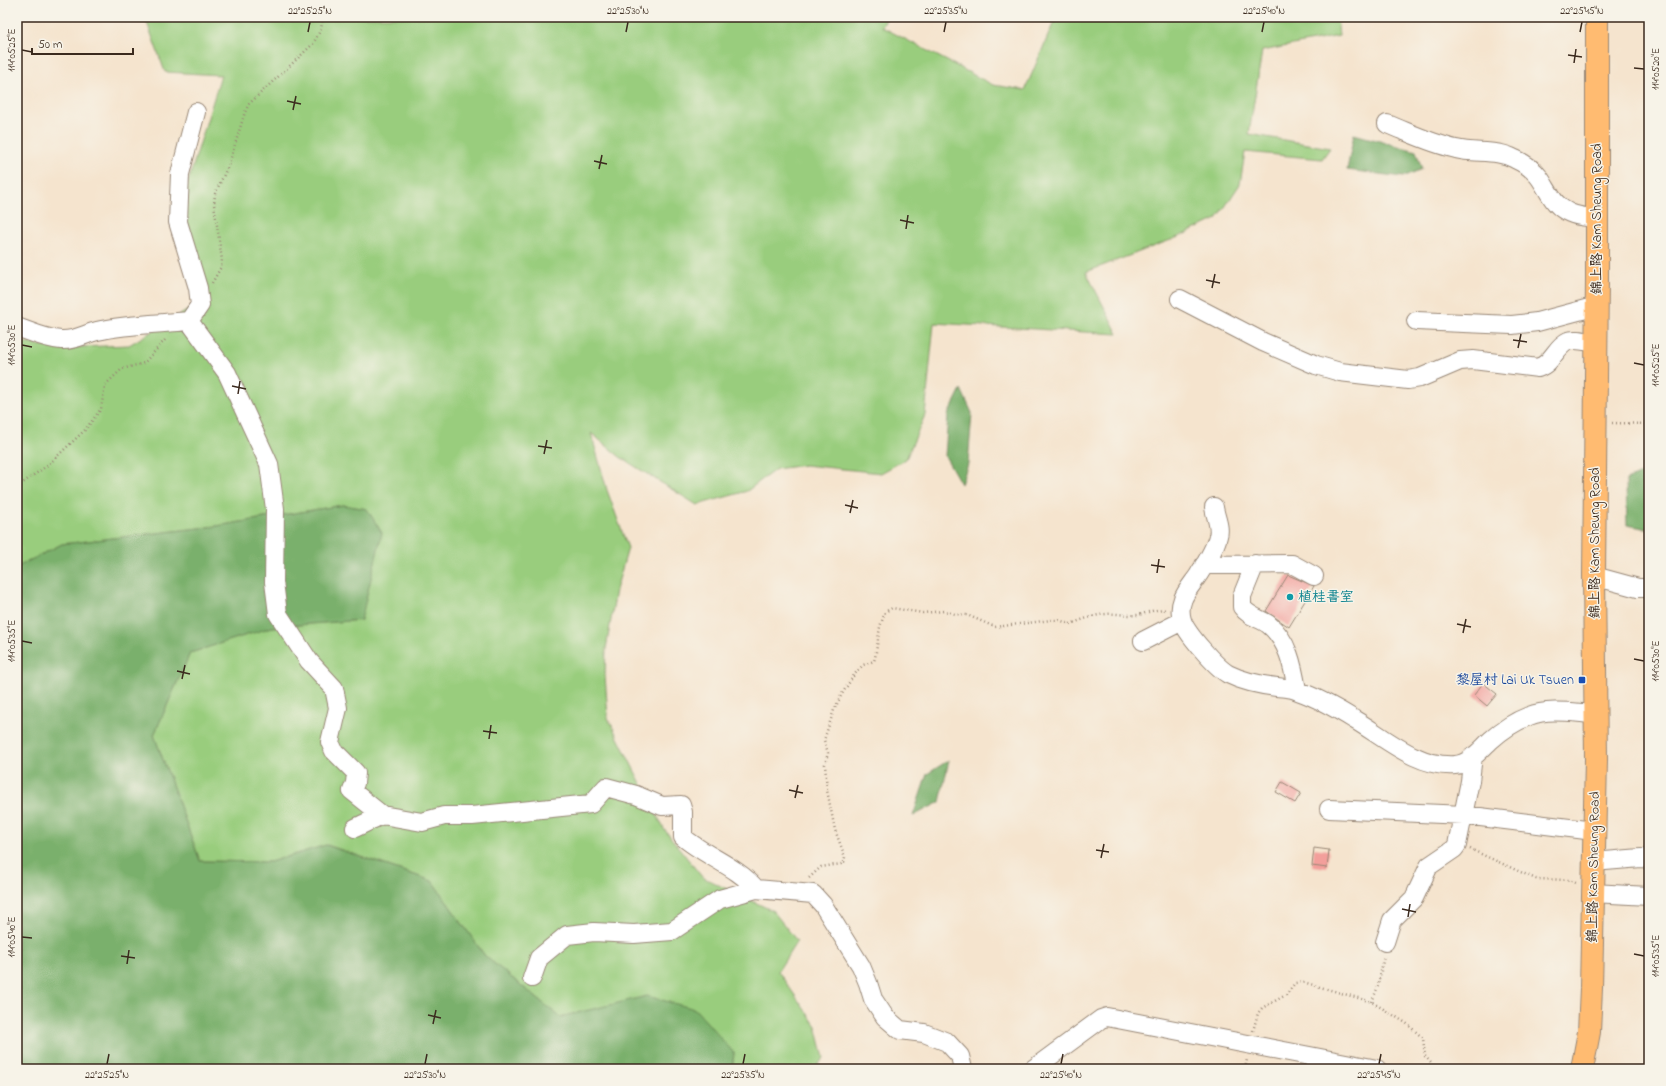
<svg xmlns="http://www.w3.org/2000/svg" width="1666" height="1086" viewBox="0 0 1666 1086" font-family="'Indie Flower','LXGW WenKai TC',sans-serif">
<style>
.green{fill:#99cd7d;stroke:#6a7c4e}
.forest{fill:#7ab06c;stroke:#5a6d45}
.building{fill:#f39f9b}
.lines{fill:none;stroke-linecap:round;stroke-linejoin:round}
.minor-casing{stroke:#988776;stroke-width:20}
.major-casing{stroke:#988776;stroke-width:24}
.path{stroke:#988776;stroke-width:2.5;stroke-dasharray:1 3;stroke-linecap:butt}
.minor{stroke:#fff;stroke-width:18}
.major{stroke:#ffbb71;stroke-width:22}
.ticks{fill:none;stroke:#3b2a1e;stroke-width:1.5}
.culture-dot{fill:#0f9aa8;stroke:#f7f3e8;stroke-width:1.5}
.transit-dot{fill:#1a4fb4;stroke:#f7f3e8;stroke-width:1.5}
.labels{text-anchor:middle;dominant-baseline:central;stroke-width:3;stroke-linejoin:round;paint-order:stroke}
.street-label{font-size:14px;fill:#3b2a1e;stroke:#f7f3e8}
.culture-label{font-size:14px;fill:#0d838f;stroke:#f7f3e8;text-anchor:start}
.transit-label{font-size:14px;fill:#164399;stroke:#f7f3e8;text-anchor:end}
.neatline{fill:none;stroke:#3b2a1e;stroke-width:1.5}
.ticks-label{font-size:10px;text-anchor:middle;fill:#3b2a1e}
</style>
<rect width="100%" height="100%" fill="#f7f3e8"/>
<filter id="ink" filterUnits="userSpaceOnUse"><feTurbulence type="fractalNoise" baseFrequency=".025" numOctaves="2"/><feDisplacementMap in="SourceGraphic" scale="8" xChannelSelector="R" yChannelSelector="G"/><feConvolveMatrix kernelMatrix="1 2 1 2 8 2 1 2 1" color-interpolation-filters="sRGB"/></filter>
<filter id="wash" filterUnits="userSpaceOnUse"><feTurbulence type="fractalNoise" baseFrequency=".012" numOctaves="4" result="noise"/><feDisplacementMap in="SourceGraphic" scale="16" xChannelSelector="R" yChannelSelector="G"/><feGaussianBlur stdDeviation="0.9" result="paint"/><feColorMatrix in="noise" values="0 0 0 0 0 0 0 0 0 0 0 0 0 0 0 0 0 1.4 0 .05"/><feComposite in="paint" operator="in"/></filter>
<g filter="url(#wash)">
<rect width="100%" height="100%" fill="#f5e4ce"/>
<path class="green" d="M145,17H887L882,27L993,85L1025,90L1056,17H1337L1339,36L1262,51L1249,134L1330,148L1322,159L1245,152L1240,184L1217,219L1176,238L1086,272L1118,334L934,323L925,415L906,459L881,473L805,465L776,469L747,491L697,505L620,457L591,433L607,490L628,548L616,590L606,649L605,675L608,718L664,829L702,877L773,911L797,941L778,971L816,1026L824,1058L814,1069H732L734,1053L647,997L560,1017L485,956L432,881L327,845L270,862L200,861L154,735L190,653L272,627L361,620L367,509L343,505L217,526L62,544L17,567V341L55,348L129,345L195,306L181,205L221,75L165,72Z"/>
<path class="forest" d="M1354,134L1416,151L1422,169L1403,177L1347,170Z
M961,389L972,413L968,464L961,484L945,456L948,415Z
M1649,471V529L1627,525L1626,480Z
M343,505L367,509L382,533L361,620L272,627L190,653L154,735L200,861L270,862L326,845L432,881L485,956L560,1017L647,996L695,1009L734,1053L732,1069H17V567L62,544L217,526Z
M949,760L940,802L913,816L927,774Z"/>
<g id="blocks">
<path class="building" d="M1288,575L1314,586L1289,627L1266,611Z
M1483,683L1497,694L1487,706L1474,695Z
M1282,782L1301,793L1295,803L1276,792Z
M1314,848L1329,850L1327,868L1312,866Z"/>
</g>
</g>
<g filter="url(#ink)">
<use href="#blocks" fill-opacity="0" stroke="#988776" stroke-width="1"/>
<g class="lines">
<defs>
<path id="minor" d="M1387,124C1410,133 1432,144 1456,149C1475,154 1497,149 1515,159C1524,163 1533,169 1539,177C1549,191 1553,206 1570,213C1578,217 1588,217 1597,218
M1180,299L1263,342L1316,365L1340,372L1408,380L1420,378L1460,361L1473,360L1538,368C1553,363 1555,347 1568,341C1576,338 1588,342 1596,343
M189,321L200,305L198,288L178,222L180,174L196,112
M1416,321L1512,325L1537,322L1597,306
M17,327C31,332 46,339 61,340C74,341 85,334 97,331C127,324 159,324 189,321L227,373L269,464L275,509L274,582L278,614L309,661L334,688L338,708L330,742L334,751L356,773L355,783L352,791L382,815L422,822L444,816H472L591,804L606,787L636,795L662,806L681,805L683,812V837C705,856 738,867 756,889L813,894L823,905L861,966L868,983L873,999L885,1017L900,1030L924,1033L947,1042L960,1056L963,1069
M1214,507C1215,516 1221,527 1218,536C1215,549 1206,563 1199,574C1190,588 1176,600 1182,620C1186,633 1216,667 1228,674C1244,682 1260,685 1277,687C1284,688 1292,688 1298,691C1315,697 1339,710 1355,720C1384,737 1418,768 1455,765C1470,764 1481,749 1491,740C1502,730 1516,721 1529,716C1549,708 1575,713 1595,714
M1255,564L1242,596V607C1248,616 1259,618 1268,624C1288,640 1293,666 1297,690
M1204,565L1292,564L1314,576
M1594,576L1638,588H1649
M1143,641L1182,621
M1329,809L1464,815L1594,831
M355,828L382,815
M1593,862L1641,858L1649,859
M1592,893L1649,896
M1385,942L1392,920L1414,898L1429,866L1454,849L1457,845L1470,781L1473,756
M532,978L539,958L567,935L594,932L634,934L672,931L720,899L756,889
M1033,1069L1101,1019L1107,1017L1377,1069"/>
<path id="major" d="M1582,1069L1589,1032L1591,988L1596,759L1594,576L1597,279V17"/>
</defs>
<use href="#minor" class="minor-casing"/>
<use href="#major" class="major-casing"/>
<path class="path" d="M212,283L221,267L222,260L214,204L215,194L229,164L245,112L249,104L313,44L321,29L323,17
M1612,423L1649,424
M17,487L48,465L85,430L101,409L105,385L122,369L144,363L166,339
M1470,849L1536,879L1569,880L1576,883
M809,878L821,867L841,864L844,862L845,857L835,830L827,790L825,764L828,753L824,740L834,710L842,694L854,675L863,665L874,661L875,658L880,627L885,612L892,608L923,613L944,611L955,614L967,615L995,627L1051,620H1059L1070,624C1082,620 1093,615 1106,614C1117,613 1127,616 1138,615C1147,613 1157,608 1166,610
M1372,1002L1378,986L1384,956
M1253,1031L1258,1013L1262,1008L1286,995L1295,983L1303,982L1372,1002L1406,1023L1423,1038L1425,1056L1436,1069
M1245,1069L1247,1059"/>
<use href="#minor" class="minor"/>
<use href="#major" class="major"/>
</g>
</g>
<path class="ticks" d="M308,32L310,22M626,32L628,22M944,32L946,22M1262,32L1264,22M1580,32L1582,22M22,50L32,52M1568,55L1582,57M1574,63L1576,49M1634,68L1644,69M287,101L301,104M293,110L296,96M594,161L607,164M599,169L602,155M900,220L914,223M906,229L908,215M1206,280L1220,283M1212,288L1215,274M1513,340L1527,342M22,345L32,347M1518,348L1521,334M1634,363L1644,365M232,386L246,389M238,394L240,381M538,446L552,448M544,454L547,440M845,505L858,508M850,513L853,500M1151,565L1165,567M1157,573L1159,559M1457,624L1471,627M1463,633L1466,619M22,641L32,643M1634,659L1644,661M177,671L190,674M182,679L185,665M483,731L497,733M489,739L491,725M789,790L803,793M795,798L798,785M1096,850L1109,852M1101,858L1104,844M1402,909L1416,912M1408,917L1410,904M22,937L32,938M1634,954L1644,956M121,956L135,958M127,964L129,950M428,1015L441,1018M433,1024L436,1010M107,1064L109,1054M425,1064L427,1054M743,1064L745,1054M1061,1064L1063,1054M1379,1064L1381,1054"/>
<circle class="culture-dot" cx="1290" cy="597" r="4"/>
<rect class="transit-dot" x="1578" y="676" width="8" height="8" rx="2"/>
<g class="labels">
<g class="street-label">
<text transform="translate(1597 219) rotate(-90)">錦上路 Kam Sheung Road</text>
<text transform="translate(1595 543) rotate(-90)">錦上路 Kam Sheung Road</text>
<text transform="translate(1594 867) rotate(-89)">錦上路 Kam Sheung Road</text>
</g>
<g class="culture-label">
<text x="1298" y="597">植桂書室</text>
</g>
<g class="transit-label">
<text x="1574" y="680">黎屋村 Lai Uk Tsuen</text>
</g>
</g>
<rect width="1666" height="1086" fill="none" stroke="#f7f3e8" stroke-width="44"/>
<path d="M32 48v6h101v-6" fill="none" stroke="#3b2a1e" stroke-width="2"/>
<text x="38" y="48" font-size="12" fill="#3b2a1e" stroke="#f7f3e8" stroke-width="3" paint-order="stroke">50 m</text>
<rect x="22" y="22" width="1622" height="1042" class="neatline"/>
<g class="ticks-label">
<text x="310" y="14">22°25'25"N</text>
<text x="628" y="14">22°25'30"N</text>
<text x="946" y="14">22°25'35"N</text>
<text x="1264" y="14">22°25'40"N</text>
<text x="1582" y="14">22°25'45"N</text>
<text transform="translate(11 50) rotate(-90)" y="4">114°05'25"E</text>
<text transform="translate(1655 69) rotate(-90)" y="4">114°05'20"E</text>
<text transform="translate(11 345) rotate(-90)" y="4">114°05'30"E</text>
<text transform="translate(1655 365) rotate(-90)" y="4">114°05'25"E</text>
<text transform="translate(11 641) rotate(-90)" y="4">114°05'35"E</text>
<text transform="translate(1655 661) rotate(-90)" y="4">114°05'30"E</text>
<text transform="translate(11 937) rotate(-90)" y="4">114°05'40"E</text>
<text transform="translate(1655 956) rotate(-90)" y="4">114°05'35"E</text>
<text x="107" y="1078">22°25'25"N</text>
<text x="425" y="1078">22°25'30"N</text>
<text x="743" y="1078">22°25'35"N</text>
<text x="1061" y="1078">22°25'40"N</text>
<text x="1379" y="1078">22°25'45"N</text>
</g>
</svg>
